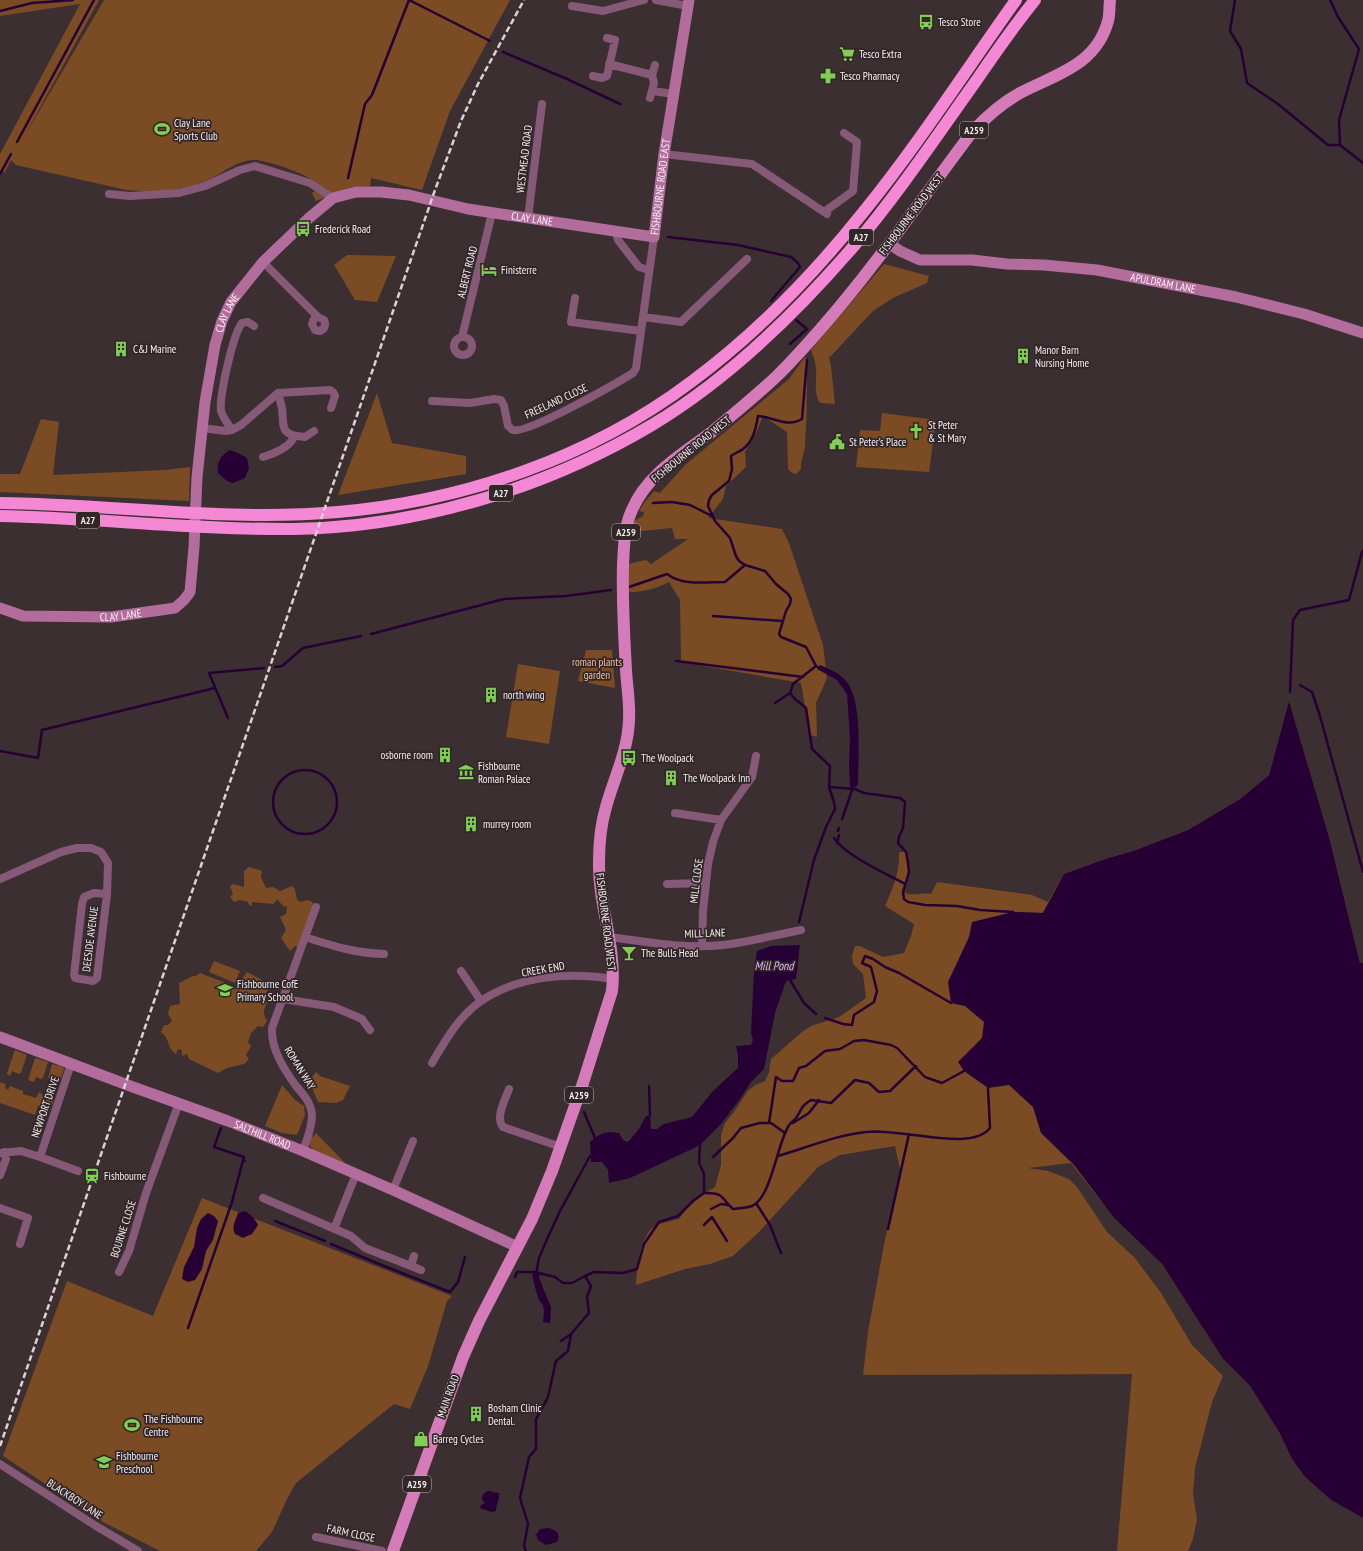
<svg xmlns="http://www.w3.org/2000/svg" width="1363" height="1551" viewBox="0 0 1363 1551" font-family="'PT Sans Narrow',sans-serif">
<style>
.green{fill:#7b4b23}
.water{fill:#260035}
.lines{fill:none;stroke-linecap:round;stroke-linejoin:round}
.stream{stroke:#260035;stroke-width:2.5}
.street{stroke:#865977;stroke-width:8}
.secondary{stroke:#b36d9d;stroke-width:11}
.primary{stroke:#d67bba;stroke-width:12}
.highway{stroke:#f588d4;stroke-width:12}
.rail{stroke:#dbd2d4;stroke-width:2.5;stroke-dasharray:6 3;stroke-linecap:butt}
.labels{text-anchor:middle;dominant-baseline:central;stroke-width:3.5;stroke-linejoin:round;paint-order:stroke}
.shield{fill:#312628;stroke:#bcb3b5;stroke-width:1}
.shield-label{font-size:10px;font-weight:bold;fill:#f7eff1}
.poi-label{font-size:11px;fill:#f7eff1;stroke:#312628;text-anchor:start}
.street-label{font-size:11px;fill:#f7eff1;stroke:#312628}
.park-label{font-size:11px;fill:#f5c29b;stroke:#312628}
.water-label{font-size:12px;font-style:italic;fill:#ddb1f4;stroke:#312628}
</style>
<rect width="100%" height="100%" fill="#3c2f32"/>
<path class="green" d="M0,0H99L24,137L104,0H510L450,111L422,190L371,178L370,186L352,187L316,201L312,193L321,186C307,174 276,163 257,160C253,159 246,161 242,162C227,167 216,178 201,183C174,192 155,192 126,190L16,165L11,160L5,172L0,170V154L80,4L0,16Z
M347,255L396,256L377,302L355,300L334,265Z
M884,264L929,276L927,283L893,298L873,311L829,358L831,366L835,404L820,403C813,392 817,381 816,369C816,363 813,356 811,350Z
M805,357L807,360C807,388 807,417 805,445C805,453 800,460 801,469L796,474L792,473L788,469L787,432L763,416L756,433L745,452L746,467L726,486L723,499L708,518L782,529L789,543L823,645L827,678L816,703L817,737L810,735L801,683L681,662L680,600L669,582C656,589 639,593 625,592L628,564L646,560L651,564L688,539H675L672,528L632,532L631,527L634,521L643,516L644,512L639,511L644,503L654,491L660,493L685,465L789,379Z
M377,393L392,443L466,456V474L338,495Z
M882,413L936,420L929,472L856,467L860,430L880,431Z
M41,419L59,422L53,475L165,470L190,467L189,501L0,492V474H20Z
M586,650H612L615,688L578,681Z
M518,664L560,671L549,744L506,737Z
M1289,701L1329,837L1360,963H1363V1129L1048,903L1043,913L1014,912L998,1045L1363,1518L1331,1500L1305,1477L1292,1459L1279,1432L1250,1386L1223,1359L1162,1264L1114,1218L1071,1163L1028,1168L1048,1171L1069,1179L1077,1187L1107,1232L1135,1258L1161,1293L1192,1345L1223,1376L1212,1402L1195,1468L1193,1494L1197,1519L1193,1539L1188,1551H1117L1132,1374L863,1375L868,1332L885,1239L901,1174L895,1146L840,1155L818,1167L759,1232L733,1256L710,1264L685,1269L636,1285C637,1268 639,1242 652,1228C658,1223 671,1221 679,1219C689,1204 700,1196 715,1187L721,1165V1135L725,1123L734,1112L747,1092L755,1085L765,1081L769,1072L771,1059L802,1032L811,1026L839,1017L866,998L863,974L853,964L852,956L855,946H860L883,957L904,953L911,936L914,924L885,906C893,888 900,872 899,852H906L909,872L903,892C913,897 920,892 931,894L937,882L1032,895L1048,902L1064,874L1105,859L1133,851L1188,830L1240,799L1269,775Z
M249,867L262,871L261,877L266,888L273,887L280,891L292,886L295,889L297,900L301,902C310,898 312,901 317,909L298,947L295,946L290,951L281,938L286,930L280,917L286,914L287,907L283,906L277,899L274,904L252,902V906L249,905L248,902L240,900L234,902L230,897L233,894L230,886L233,884L244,887V871Z
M214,961L240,971L235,983L209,972Z
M247,972L260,979L270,986L264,997L267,1003C263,1010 263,1014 267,1021L263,1027L258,1026L251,1033L248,1042L251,1046L246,1055L249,1059L244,1064L227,1068L218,1073L193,1061L189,1059L187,1054L182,1056V1050L178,1049L176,1054C167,1049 170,1038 161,1032L164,1025H168L172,1021L168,1014L170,1006L180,1004L179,983L193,976H196L200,973L236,987Z
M15,1050L27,1055L21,1073L19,1074L12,1071L10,1076L7,1074V1073Z
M35,1058L48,1062L43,1078L41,1079L36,1077L34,1082L28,1080Z
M52,1064L63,1067L64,1069L60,1081L48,1078Z
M316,1072L320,1076L350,1086L343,1100L336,1103L318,1102L309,1081Z
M0,1082L6,1084L5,1088L8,1090L10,1086L23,1091V1094L36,1098L39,1092L42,1094V1096L54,1100L50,1110L38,1106L35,1115L0,1103Z
M282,1085L295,1100L304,1106L305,1115L297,1135L282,1133L265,1126Z
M316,1133L348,1166L314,1151L310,1146V1140Z
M202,1198L452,1296L447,1301L428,1366L410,1409L394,1404L296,1483L288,1497L272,1532L256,1551H160L103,1522L3,1456L67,1281L153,1316Z"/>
<path class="water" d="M230,450L238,453L247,458L249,468L245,478L233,483L227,481L218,473C217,462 220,456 230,450Z
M820,665C829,669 840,673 846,681C863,701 858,757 858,784L856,787L850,786L849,767L850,737L847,694L837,680L817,669Z
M1289,701L1329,837L1360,963H1363V1518L1331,1500L1305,1477L1292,1459L1279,1432L1250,1386L1223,1359L1162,1264L1114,1218L1074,1165L1041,1133L1033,1107L1009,1085L988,1088L964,1071L958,1062L982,1038L984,1022L965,1006L951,1003L948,982L969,937L972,922L1013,912L1043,913L1064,874L1105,859L1133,851L1188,830L1240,799L1269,775Z
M800,945L796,979L786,981L775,1013L764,1069L751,1082L740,1099L721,1124L700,1145L692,1149L630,1178L609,1183L608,1170L602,1162H591L590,1142C601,1133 604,1131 619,1133L623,1140L628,1142L639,1129L646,1116H650L651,1129H657L664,1124L692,1117L713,1091L738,1068V1055L736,1046L751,1045L753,1040L751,1033L754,971L757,951L771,946Z
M245,1211L253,1217L258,1225L252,1234L243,1238L235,1234C231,1226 236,1220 238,1213Z
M208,1213L214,1216L218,1221L213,1240L206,1251L202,1269L195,1280L188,1282L182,1279L184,1267L194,1247L197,1228L201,1219Z
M535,1272L540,1273L539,1278L551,1307L550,1323L543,1322L544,1311L543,1305L539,1300L536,1291L532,1275Z
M488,1491L499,1493C500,1500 496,1504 496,1511L491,1512L480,1508L481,1505L485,1503L482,1499L483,1494Z
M548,1528C557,1530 561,1534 557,1542L546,1545L538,1540L536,1535L540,1529Z"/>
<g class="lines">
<path class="stream" d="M409,0L490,41
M1235,0L1230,31L1241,49L1247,83L1278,104L1328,145H1340L1363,163
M1330,0L1338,17L1359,49L1339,120L1340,145
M0,11L32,3L73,0
M503,52L567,79L620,104
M17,142L94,0
M0,174L11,154
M348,178L365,104L372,95L409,0
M668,237L738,245L791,257L798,263L800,267L771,301
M790,344L807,329L796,320
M807,360L802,419C787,428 773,417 758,416C756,428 753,442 743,449C739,452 735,453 731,456L732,469L729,481L712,495L709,500L708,506L715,521L730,538L736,556L739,561L745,565L765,571L776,584L788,594L791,599L790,604L786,611L779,634L781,637L806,647L816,666L821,669
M653,503L672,502L690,505L712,516
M629,587L667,574C682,586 707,582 725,582L745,565
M713,616L782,621
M371,634L504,599L566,596L611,590
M676,661L803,677
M275,667L282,666L303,648L361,636
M1300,685L1312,692L1320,716L1363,872
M1290,692L1293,620L1300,610L1349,600L1362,552L1363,551
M775,703L790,693
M228,718L209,673L264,668
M0,751L38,758L42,730L215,688
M273 802a32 32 0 1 1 64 0a32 32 0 1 1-64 0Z
M829,787L855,789L864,793L900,798L905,802L903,828L899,837L898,843L906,852L908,863L909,872L903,892L904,899L908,902L925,905L957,906L980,910L1013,912
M842,819L852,790V784
M838,831L839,828
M834,838C846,856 885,873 905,884
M837,843L839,835
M799,922L814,860L826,827L835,809L834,802L829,787L830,766L812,749L806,708L795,699L790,693L793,684L816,666
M790,980L804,1003L816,1014
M825,1018L843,1024L852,1025L854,1015L874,1002L877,991L871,967L862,963L865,956L873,959L885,967L899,973L951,1003
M649,1086L650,1116
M584,1112L595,1138
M769,1123L776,1077L782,1081H793L799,1068L806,1066L825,1051L840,1049L854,1041L864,1040L891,1045L897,1048L925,1077L942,1083L964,1071
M793,1123L809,1113L819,1100
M221,1128L214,1147L244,1157L243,1160
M700,1145L699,1163L704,1174V1193C725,1192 721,1199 733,1209C739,1208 746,1208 752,1206C771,1198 777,1145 788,1127C790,1122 796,1120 798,1115C803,1106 802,1106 811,1100L831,1103L855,1080L869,1083L879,1092L890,1091L916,1066
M778,1156C806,1148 836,1135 866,1132C882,1130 898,1134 914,1135C934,1137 976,1146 990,1128L988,1088
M713,1157L733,1138L741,1128L760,1123H771L785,1133
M756,1203L770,1225L781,1253
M711,1209L721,1204L728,1205
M275,1221L325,1241
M704,1225L712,1217L727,1241
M888,1229L909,1134
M331,1244L384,1266L450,1292L458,1282L465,1257
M536,1274L539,1258L548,1237L560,1211L590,1156
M515,1277L517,1272H535L555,1277L563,1283H572L585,1276
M188,1328L232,1202L243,1160L245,1161
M561,1341L571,1334
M526,1551L524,1546L528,1524L520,1498L529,1457L536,1449V1419L548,1397L556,1361L568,1351L571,1334L589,1313L587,1297L591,1286L585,1276L594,1272L623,1273L637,1269L644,1244L659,1222L678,1216L693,1201L704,1193"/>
<path class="street" d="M656,0L688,6
M572,6L603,11L644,0
M609,64L652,75
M593,76L602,78L607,76L615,40L607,38
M652,91L674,94
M650,98L654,83L652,75L655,65
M664,154L752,164L827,214
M109,194L130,196L179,193L205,186L240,170L255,166L310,183L333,198
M824,212L853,191L857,142L844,133
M528,218L542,104
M616,232L618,240L639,267L649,270
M263,262L318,317L324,320C326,325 325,329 320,331L315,330L312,324L314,319L318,317
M575,298L571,322L641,331
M643,317L681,322L747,259
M462,337L492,213
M454 346a9 9 0 1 1 18 0a9 9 0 1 1-18 0Z
M278,393C279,398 281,403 282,408C284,429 280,435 305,437L314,431
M432,401L470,403L494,399L501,400L504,406L508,426C510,427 511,429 513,430C528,434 617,383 633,373L636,368L654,237
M202,428L226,431L232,430L241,425L278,393L330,390L333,392L335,396L331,408
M232,430C228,424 223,418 221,411C219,397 233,334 242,323L248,322L254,326
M263,457C273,454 291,447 294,436
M675,813L721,820
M0,879L61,852L77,848H91L101,852L108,863L107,894L97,978L93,981L75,978L74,975L82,904L84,897L94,893L107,894
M667,884L706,883
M305,937C333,946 354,953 384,954
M610,937C647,942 685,949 723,945C749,942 775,935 801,930
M702,946L703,911L708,864L713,842L721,820L752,777L756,756
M461,971L481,1001
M283,999L334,1007L362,1019L370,1030
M432,1063C445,1041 459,1016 481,1001C520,975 569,972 613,979
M509,1089C505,1100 495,1118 503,1127L561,1147
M303,1151C307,1139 312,1128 312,1115C311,1103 304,1095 296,1086C284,1069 271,1050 272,1028L316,907
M0,1153L21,1151L40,1157L71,1064
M40,1157L78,1171
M0,1175L6,1159L4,1152
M393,1190L413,1141
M263,1198L351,1236L365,1248L421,1270
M0,1208L28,1218L20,1244
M334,1229L356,1174
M411,1266L414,1256
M119,1272L129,1251L146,1193L179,1103
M0,1464L96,1526L138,1551
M316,1537L382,1551"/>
<g class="secondary">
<path id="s1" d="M890,244L900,251L920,260H972L1007,264L1044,265L1097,270L1236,297L1304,314L1363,333"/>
<path id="s2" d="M0,608L23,616L111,617L175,608L184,600L190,592L194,547L197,477L205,402L215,345L222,321L231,302L263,262L309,218L333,198L356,192H381L409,195L468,209L654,237L664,154L689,0"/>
<path id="s3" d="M0,1037L133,1087L228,1121L303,1151L393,1190L518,1247"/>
</g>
<path class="primary" d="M393,1551L463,1357L479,1321L532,1219L552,1171L583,1083L612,991C617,947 598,905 599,862C599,844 601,824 606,807C614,778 628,751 629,720C630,703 627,687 626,670C624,635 622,600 623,565C624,546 624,527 632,510C647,474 683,454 713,431C735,413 757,395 778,375C851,301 910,215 972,132C987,116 1003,102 1022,92C1057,74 1096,65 1108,21C1110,15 1109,7 1110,0"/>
<path class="highway" d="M0,503C112,504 225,522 338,512C463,501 590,458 691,382C756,334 815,273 865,210C919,143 966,70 1016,0
M0,516C98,518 196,530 294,529C418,527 546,488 652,425C727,380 796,313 853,247C898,194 936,137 976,81C995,53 1014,26 1035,0"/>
<path class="rail" d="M0,1446L435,190L461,121L478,84L524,0"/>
</g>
<defs>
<symbol id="bus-bare" viewBox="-9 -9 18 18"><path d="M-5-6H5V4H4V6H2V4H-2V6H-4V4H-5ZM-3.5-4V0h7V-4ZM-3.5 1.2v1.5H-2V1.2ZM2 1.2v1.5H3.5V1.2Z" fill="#7fd052" stroke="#312628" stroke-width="2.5" paint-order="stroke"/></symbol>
<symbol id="supermarket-bare" viewBox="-9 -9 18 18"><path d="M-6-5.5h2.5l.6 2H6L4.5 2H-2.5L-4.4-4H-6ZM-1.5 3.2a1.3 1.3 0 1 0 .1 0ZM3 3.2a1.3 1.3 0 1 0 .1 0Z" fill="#7fd052" stroke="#312628" stroke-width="2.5" paint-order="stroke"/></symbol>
<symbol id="pharmacy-bare" viewBox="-9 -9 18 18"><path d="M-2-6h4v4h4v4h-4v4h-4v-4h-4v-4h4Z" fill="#7fd052" stroke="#312628" stroke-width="2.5" paint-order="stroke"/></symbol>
<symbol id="stadium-bare" viewBox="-9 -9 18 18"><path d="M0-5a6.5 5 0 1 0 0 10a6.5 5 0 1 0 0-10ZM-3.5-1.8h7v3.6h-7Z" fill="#7fd052" stroke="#312628" stroke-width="2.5" paint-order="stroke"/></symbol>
<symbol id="hotel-bare" viewBox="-9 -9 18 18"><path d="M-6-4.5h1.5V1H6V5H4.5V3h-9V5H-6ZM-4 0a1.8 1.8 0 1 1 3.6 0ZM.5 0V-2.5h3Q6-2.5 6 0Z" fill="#7fd052" stroke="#312628" stroke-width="2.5" paint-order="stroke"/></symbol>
<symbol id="building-bare" viewBox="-9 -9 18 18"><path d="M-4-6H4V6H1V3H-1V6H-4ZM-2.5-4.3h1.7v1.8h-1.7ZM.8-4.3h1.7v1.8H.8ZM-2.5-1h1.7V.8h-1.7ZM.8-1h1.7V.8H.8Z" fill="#7fd052" stroke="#312628" stroke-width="2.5" paint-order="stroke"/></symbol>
<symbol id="church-bare" viewBox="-9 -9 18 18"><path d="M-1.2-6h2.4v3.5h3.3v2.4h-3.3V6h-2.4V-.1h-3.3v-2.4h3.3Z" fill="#7fd052" stroke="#312628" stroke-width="2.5" paint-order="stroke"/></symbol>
<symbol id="civic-bare" viewBox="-9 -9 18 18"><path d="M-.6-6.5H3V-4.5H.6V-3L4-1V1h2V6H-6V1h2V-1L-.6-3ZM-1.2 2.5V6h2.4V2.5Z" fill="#7fd052" stroke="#312628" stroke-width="2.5" paint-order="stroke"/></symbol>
<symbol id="museum-bare" viewBox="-9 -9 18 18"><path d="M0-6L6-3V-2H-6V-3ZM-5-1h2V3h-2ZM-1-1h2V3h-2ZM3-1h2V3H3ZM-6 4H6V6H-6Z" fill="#7fd052" stroke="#312628" stroke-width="2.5" paint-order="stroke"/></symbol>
<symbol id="bar-bare" viewBox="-9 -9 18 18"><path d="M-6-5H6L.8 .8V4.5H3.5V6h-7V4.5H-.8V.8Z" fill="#7fd052" stroke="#312628" stroke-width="2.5" paint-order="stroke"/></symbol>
<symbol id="school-bare" viewBox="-9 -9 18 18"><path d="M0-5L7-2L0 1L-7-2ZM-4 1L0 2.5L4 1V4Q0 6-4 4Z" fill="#7fd052" stroke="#312628" stroke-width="2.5" paint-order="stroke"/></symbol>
<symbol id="station-bare" viewBox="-9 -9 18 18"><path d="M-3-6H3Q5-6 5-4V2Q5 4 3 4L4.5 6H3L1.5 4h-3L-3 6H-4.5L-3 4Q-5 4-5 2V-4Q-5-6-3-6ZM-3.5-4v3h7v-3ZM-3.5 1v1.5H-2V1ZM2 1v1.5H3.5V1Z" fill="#7fd052" stroke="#312628" stroke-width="2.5" paint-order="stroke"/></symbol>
<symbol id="shop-bare" viewBox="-9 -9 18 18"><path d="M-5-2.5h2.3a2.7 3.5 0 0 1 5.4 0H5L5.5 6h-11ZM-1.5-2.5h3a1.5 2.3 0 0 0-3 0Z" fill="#7fd052" stroke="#312628" stroke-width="2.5" paint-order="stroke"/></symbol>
</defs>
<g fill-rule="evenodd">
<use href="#bus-bare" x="915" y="11" width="22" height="22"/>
<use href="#supermarket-bare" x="836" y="43" width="22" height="22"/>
<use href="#pharmacy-bare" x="817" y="65" width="22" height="22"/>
<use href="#stadium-bare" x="151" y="118" width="22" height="22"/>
<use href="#bus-bare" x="292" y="218" width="22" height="22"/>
<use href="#hotel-bare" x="478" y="259" width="22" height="22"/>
<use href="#building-bare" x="110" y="338" width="22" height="22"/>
<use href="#building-bare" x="1012" y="345" width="22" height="22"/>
<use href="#church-bare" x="905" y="420" width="22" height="22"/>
<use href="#civic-bare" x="826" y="431" width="22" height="22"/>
<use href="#building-bare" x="480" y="684" width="22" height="22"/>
<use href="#building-bare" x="434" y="744" width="22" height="22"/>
<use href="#bus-bare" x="618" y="747" width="22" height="22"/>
<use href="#museum-bare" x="455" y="761" width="22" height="22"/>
<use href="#building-bare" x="660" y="767" width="22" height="22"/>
<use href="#building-bare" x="460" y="813" width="22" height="22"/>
<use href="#bar-bare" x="618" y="942" width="22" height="22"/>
<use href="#school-bare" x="214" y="979" width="22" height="22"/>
<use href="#station-bare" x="81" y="1165" width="22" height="22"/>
<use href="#building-bare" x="465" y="1403" width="22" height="22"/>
<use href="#stadium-bare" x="121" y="1414" width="22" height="22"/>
<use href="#shop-bare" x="410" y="1428" width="22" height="22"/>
<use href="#school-bare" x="93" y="1451" width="22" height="22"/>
</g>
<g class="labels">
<g class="shield">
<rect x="960" y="122" width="28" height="16" rx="3"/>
<rect x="849" y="229" width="24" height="16" rx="3"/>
<rect x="489" y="485" width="24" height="16" rx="3"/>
<rect x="76" y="512" width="24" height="16" rx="3"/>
<rect x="612" y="524" width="28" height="16" rx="3"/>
<rect x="565" y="1087" width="28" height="16" rx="3"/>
<rect x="403" y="1476" width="28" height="16" rx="3"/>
</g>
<g class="shield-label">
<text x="974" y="130">A259</text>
<text x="861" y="237">A27</text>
<text x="501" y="493">A27</text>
<text x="88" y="520">A27</text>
<text x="626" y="532">A259</text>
<text x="579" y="1095">A259</text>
<text x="417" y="1484">A259</text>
</g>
<g class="poi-label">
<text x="938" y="22">Tesco Store</text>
<text x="859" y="54">Tesco Extra</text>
<text x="840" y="76">Tesco Pharmacy</text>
<text x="174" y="123">Clay Lane<tspan x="174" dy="13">Sports Club</tspan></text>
<text x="315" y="229">Frederick Road</text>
<text x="501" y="270">Finisterre</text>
<text x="133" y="349">C&amp;J Marine</text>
<text x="1035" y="350">Manor Barn<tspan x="1035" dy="13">Nursing Home</tspan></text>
<text x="928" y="425">St Peter<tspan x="928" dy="13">&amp; St Mary</tspan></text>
<text x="849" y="442">St Peter’s Place</text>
<text x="503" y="695">north wing</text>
<text x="433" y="755" text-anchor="end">osborne room</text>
<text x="641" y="758">The Woolpack</text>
<text x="478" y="766">Fishbourne<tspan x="478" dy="13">Roman Palace</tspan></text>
<text x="683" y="778">The Woolpack Inn</text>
<text x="483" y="824">murrey room</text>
<text x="641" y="953">The Bulls Head</text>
<text x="237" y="984">Fishbourne CofE<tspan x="237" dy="13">Primary School</tspan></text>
<text x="104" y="1176">Fishbourne</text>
<text x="488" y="1408">Bosham Clinic<tspan x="488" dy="13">Dental.</tspan></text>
<text x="144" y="1419">The Fishbourne<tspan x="144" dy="13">Centre</tspan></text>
<text x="433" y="1439">Barreg Cycles</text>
<text x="116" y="1456">Fishbourne<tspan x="116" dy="13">Preschool</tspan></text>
</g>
<g class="street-label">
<text transform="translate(524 159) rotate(-83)">WESTMEAD ROAD</text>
<text stroke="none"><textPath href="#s2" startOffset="1016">FISHBOURNE ROAD EAST</textPath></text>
<text transform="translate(911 214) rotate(-53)">FISHBOURNE ROAD WEST</text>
<text stroke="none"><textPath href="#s2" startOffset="842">CLAY LANE</textPath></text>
<text transform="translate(467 272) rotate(-76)">ALBERT ROAD</text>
<text stroke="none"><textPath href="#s1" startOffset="279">APULDRAM LANE</textPath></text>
<text stroke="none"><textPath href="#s2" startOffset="482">CLAY LANE</textPath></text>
<text transform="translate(556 401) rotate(-25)">FREELAND CLOSE</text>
<text transform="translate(691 449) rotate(-39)">FISHBOURNE ROAD WEST</text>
<text stroke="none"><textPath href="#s2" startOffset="122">CLAY LANE</textPath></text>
<text transform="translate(696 881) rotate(-83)">MILL CLOSE</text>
<text transform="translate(606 922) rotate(83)">FISHBOURNE ROAD WEST</text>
<text transform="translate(705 933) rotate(-2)">MILL LANE</text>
<text transform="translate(90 939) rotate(-83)">DEESIDE AVENUE</text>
<text transform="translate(543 969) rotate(-10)">CREEK END</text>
<text transform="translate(300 1068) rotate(58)">ROMAN WAY</text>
<text transform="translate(45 1107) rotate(-71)">NEWPORT DRIVE</text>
<text stroke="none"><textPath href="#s3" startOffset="280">SALTHILL ROAD</textPath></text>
<text transform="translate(123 1229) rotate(-72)">BOURNE CLOSE</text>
<text transform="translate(448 1396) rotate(-70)">MAIN ROAD</text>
<text transform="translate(75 1499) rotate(33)">BLACKBOY LANE</text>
<text transform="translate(351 1533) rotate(12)">FARM CLOSE</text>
</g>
<g class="park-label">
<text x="597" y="662">roman plants<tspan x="597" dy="13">garden</tspan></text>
</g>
<g class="water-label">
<text x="774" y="965">Mill Pond</text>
</g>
</g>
</svg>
